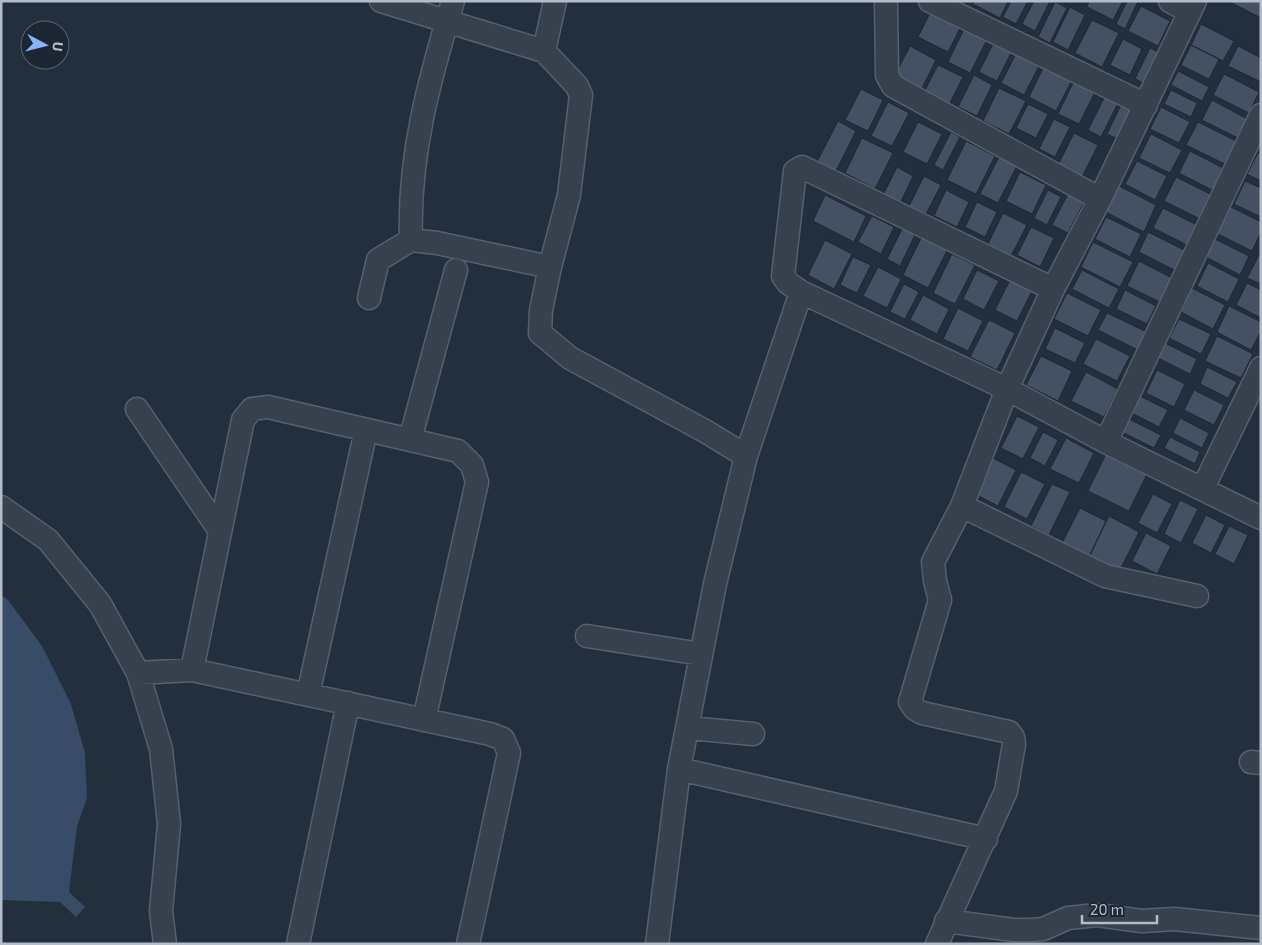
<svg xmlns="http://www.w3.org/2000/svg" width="1262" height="945" viewBox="0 0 1262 945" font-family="'Exo 2',sans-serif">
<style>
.water{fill:#394c67}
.building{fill:#455162;stroke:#1f2835}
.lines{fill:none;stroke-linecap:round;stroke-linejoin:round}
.street-casing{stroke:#565f6c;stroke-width:25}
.street{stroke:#38414e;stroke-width:22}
</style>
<rect width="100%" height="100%" fill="#242f3e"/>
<path class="water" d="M1,595L8,600L42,646L71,704L85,753L87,798L77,826L69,892L85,907L76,917L60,902L1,900Z"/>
<path class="building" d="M974,1H1008L1000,18L973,4Z
M1011,1H1028L1016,24L1003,17Z
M1034,1H1050L1035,31L1022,24Z
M1089,1H1123L1113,20L1087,7Z
M1127,1H1138L1125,29L1116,24Z
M1228,1H1261V18Z
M1055,2L1067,8L1050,43L1038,37Z
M1141,6L1170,21L1158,46L1128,31Z
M1070,7L1085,15L1068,50L1053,42Z
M932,9L962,24L948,52L918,37Z
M1092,20L1119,33L1102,67L1075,53Z
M1201,24L1234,41L1223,61L1191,45Z
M964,29L987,40L970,73L948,62Z
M1123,39L1142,49L1130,75L1110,65Z
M994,42L1012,51L997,81L979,72Z
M1191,45L1219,59L1209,79L1181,65Z
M910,46L936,60L921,90L894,77Z
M1238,46L1261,58V82L1228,66Z
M1150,48L1160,53L1144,83L1135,79Z
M1017,52L1040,64L1024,95L1001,83Z
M1046,62L1074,76L1056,111L1029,97Z
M938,65L963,77L947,109L922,96Z
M1178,71L1209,87L1202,101L1171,85Z
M1224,74L1259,92L1249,113L1213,95Z
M974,75L992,85L977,116L958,107Z
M1076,77L1097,88L1079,124L1058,114Z
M999,88L1026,101L1009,134L983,121Z
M861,89L883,100L868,131L845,120Z
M1171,90L1197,103L1191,117L1164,104Z
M1106,94L1119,101L1101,137L1088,130Z
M1212,100L1249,120L1240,139L1202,120Z
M888,102L909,113L892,146L871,136Z
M1122,103L1137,111L1122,141L1107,134Z
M1028,104L1048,114L1036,138L1016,128Z
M1161,107L1190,122L1179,143L1150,129Z
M1054,119L1070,127L1055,157L1039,149Z
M838,121L856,131L836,171L817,162Z
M918,122L942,134L927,164L903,152Z
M1198,122L1238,142L1227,165L1186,145Z
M951,132L960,137L943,170L934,165Z
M1074,133L1098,145L1082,177L1058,165Z
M1151,134L1182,150L1170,173L1139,158Z
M862,138L893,153L875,189L845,173Z
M966,141L995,156L976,194L947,180Z
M1190,151L1227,170L1216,192L1179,173Z
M1258,153L1261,155V181L1247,174Z
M1000,155L1018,164L998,203L980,194Z
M1137,161L1167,176L1155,200L1125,184Z
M897,167L913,176L899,206L882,197Z
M1020,172L1046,185L1032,214L1006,201Z
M924,176L941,185L926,214L909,206Z
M1176,177L1214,196L1202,220L1164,201Z
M1245,181L1261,188V217L1234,204Z
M1119,186L1156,205L1144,232L1106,212Z
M946,190L969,202L957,227L934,216Z
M1048,190L1061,197L1047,225L1034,218Z
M1068,194L1084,202L1068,233L1052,225Z
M825,195L866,216L854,242L813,221Z
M977,202L997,212L985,237L965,227Z
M1229,206L1261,222V232L1252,251L1216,233Z
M1163,208L1199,226L1189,246L1153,228Z
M1003,213L1027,225L1011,256L988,244Z
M872,216L894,227L881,254L858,242Z
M1106,217L1141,234L1130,257L1095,239Z
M904,225L917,231L900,266L887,259Z
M1031,227L1054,238L1040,267L1017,255Z
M1148,232L1186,251L1176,271L1139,252Z
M922,236L948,249L928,288L903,275Z
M1215,239L1249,256L1240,275L1206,257Z
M825,240L852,254L834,289L808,275Z
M1093,242L1133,262L1120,287L1081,267Z
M952,254L975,265L955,304L933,293Z
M1259,255L1261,256V284L1247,278Z
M853,257L871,265L857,293L840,285Z
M1139,261L1174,279L1162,303L1127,286Z
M1208,263L1239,279L1228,302L1197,286Z
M878,267L901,279L887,308L863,296Z
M977,270L999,281L984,310L963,299Z
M1082,270L1119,289L1109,308L1072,289Z
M1010,280L1032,291L1017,321L995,310Z
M1247,283L1261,290V318L1236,305Z
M904,284L919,292L905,319L890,312Z
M1192,288L1225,305L1213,329L1181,312Z
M1125,290L1156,306L1147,324L1116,309Z
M1067,293L1101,310L1088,336L1054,319Z
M923,295L949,309L937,334L910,320Z
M1229,306L1261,322V331L1251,350L1217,332Z
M958,308L983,321L968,351L943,339Z
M1107,313L1147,332L1138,350L1098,330Z
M1179,319L1211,334L1201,354L1169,338Z
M989,320L1015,333L997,370L970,357Z
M1055,328L1085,343L1075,363L1045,349Z
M1217,336L1253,354L1241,378L1205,361Z
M1096,339L1130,356L1117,381L1083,364Z
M1163,342L1197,359L1190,374L1156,357Z
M1041,356L1072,371L1058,401L1026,385Z
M1207,367L1237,382L1228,398L1200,384Z
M1157,370L1185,384L1174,407L1146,393Z
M1086,372L1118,389L1104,417L1071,401Z
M1194,390L1224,405L1214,425L1184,410Z
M1138,395L1168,410L1159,427L1130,412Z
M1017,416L1039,427L1023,459L1001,448Z
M1127,418L1161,435L1154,448L1120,431Z
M1180,418L1209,433L1202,448L1173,433Z
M1043,432L1058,440L1045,466L1030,458Z
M1170,437L1200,452L1195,464L1164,448Z
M1066,438L1094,453L1079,483L1050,469Z
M1106,454L1147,474L1129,511L1088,491Z
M993,458L1016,470L998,506L975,494Z
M1021,472L1045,484L1027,519L1004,507Z
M1052,484L1070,492L1049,535L1031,526Z
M1153,494L1172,504L1157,533L1138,523Z
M1180,500L1198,509L1181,543L1164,534Z
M1080,508L1106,521L1089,557L1062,543Z
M1206,515L1225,525L1211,553L1192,543Z
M1109,516L1139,532L1119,572L1089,557Z
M1229,526L1248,535L1234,564L1215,554Z
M1146,533L1171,546L1157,574L1132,561Z"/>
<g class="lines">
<defs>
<path id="street" d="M381,1L544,51
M555,1L544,51L577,86L581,95L569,195L550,267L541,310L540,333L570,358L705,431L746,456L715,584L679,769L657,944
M886,1L887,75L893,86L1100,199
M930,1L1146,105
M1170,1L1190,12
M411,240C408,156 429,81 453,1
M1053,289L802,167L795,171L783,276L788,283L801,292L1007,389L1106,442L1261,518
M369,298L378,260L411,240L437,243L550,267
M137,409L220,531
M410,440L456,270
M1106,442L1261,115
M746,456L801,292
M1203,488L1261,368
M962,506L1105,576L1197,596
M1,507L48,540L100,604L138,673L161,749L169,824L161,911L165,944
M587,636L701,654
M192,670L243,420L252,409L268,407L458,451L472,465L477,482L424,720
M138,673L192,670L490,734L503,739L509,753L468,944
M308,695L366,430
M689,728L753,734
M1251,762L1261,763
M679,769L986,839
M946,921L1014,930H1031L1043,929L1068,918L1097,915L1142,921L1174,919L1261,928
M298,944L348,703
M937,944L1006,791L1014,744L1013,737L1009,732L922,713L915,709L910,702L940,600L935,581L933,562L962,506L1007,389L1053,289L1100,199L1195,1"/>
</defs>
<use href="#street" class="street-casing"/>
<use href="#street" class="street"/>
</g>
<rect width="1262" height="945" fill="none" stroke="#b4bcc9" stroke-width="5"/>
<g transform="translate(45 45) rotate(97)"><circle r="24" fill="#1d2633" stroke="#59626f"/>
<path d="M0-4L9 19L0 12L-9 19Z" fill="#8ab4f8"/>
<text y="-8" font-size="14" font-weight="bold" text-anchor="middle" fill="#b4bcc9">U</text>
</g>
<path d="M1082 915v8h75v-8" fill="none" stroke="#b4bcc9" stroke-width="2.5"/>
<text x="1090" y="915" font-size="15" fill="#b4bcc9" stroke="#1d2633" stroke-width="4" paint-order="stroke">20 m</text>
</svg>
